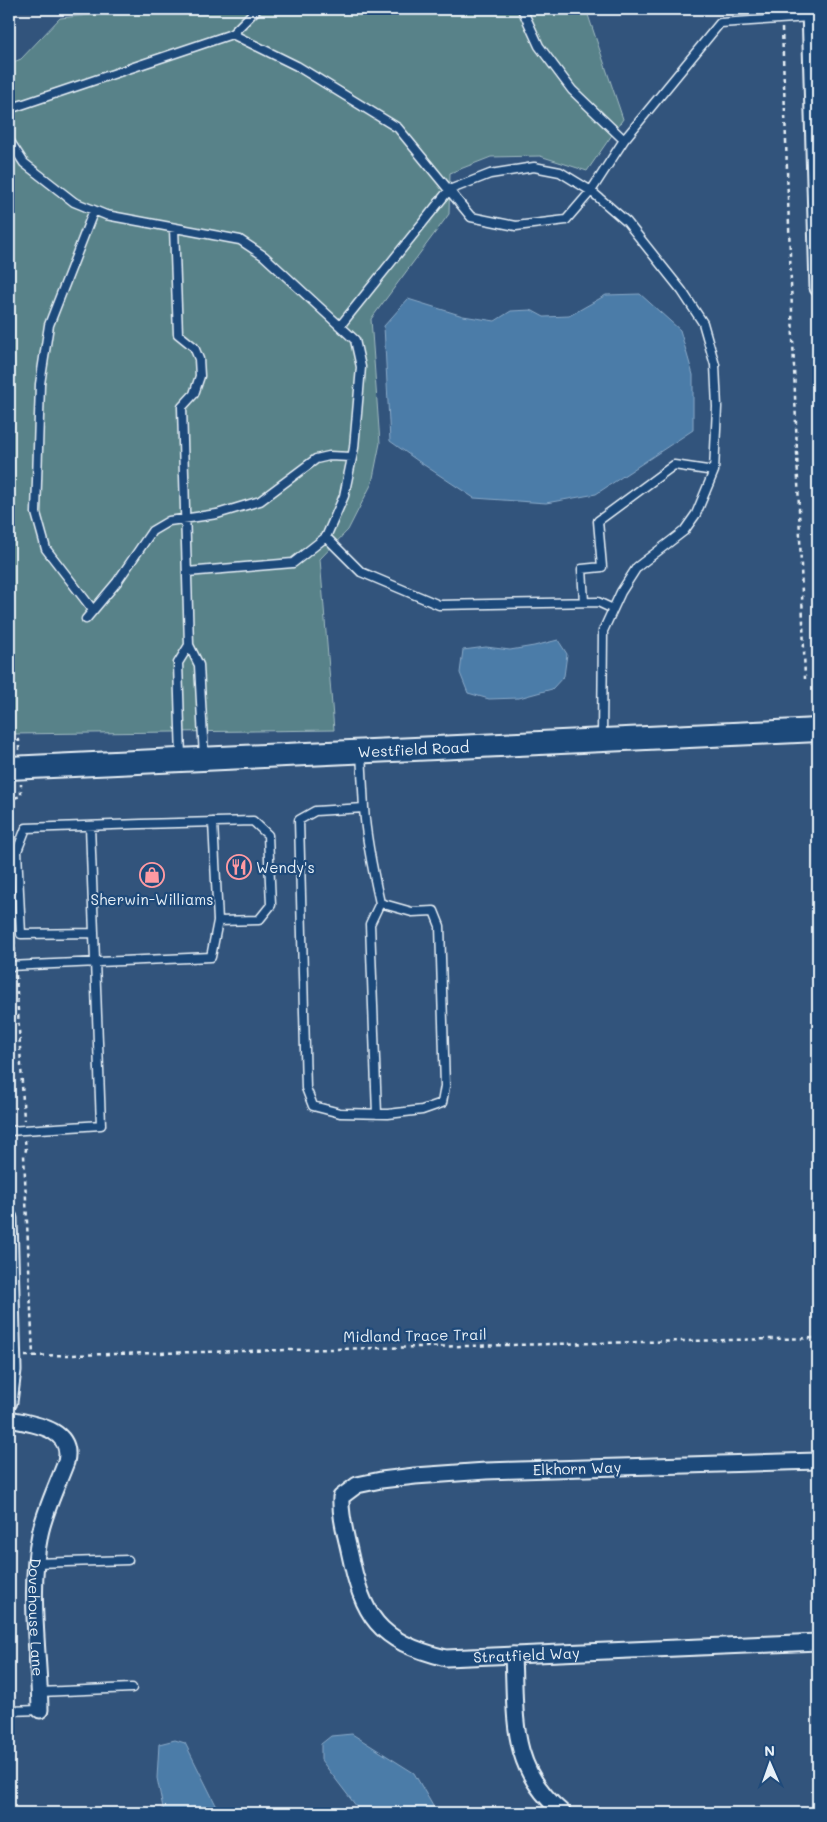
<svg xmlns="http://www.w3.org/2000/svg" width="827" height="1822" viewBox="0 0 827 1822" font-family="Mali,sans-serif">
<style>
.green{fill:#588289;stroke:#a0bac0}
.water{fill:#4b7ba8;stroke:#8aaac8}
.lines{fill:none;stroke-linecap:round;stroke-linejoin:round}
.lane-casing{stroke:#e8f1f8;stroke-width:11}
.street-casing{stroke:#e8f1f8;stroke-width:19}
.primary-casing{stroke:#e8f1f8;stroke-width:26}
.path{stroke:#e8f1f8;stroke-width:2.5;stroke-dasharray:4 4;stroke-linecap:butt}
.lane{stroke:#1f4a7a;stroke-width:8}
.street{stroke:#1f4a7a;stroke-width:15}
.primary{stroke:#1f4a7a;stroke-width:22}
.labels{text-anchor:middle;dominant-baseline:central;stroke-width:4.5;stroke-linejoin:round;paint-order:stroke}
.street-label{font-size:15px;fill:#e8f1f8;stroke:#1f4a7a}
.poi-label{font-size:15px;fill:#e8f1f8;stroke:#1f4a7a;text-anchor:start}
</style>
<rect width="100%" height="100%" fill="#32547c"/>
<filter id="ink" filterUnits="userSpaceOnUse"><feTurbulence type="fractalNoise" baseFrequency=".02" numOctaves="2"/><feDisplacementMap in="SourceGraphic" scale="10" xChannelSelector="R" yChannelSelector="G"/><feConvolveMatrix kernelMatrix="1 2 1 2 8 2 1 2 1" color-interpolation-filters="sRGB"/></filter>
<g filter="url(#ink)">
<path class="green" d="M146,9H586L623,119L587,171L540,156L491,157L450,173L449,214L371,319L380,443L372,483L348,530L320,559L334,730L12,734L9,567V64L21,59L60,18Z"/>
<path class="water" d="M640,294L680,330L693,375V430L596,494L546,503L474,498L418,461L390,441L384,326L408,299L463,316L495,321L511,311L531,310L544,317L569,316L606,295Z
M558,640L567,654L564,676L552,689L519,698L489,699L468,693L460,673L463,650L486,647L510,650L534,646Z
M352,1734L414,1773L437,1813H362L360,1811L321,1760V1744L331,1736Z
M175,1740L185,1743L220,1813H164L157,1778L159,1744Z"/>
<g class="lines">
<defs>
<path id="lane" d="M522,9L539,46L572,90L624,140
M232,34L297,66L398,128L471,217L516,226L566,220L591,191L624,140L720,23L810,17
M9,109L232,34L257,9
M9,140L24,163L74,202L106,215L240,240L264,256L355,340L361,367L354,448L344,496L326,537L293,563L187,572
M174,228L178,334L194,347L199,359L200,376L194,394L182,407L189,645L199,665L204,757
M340,326L449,190L490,174L534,167L560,172L591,191L627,222L682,291L703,323L715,365L717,407L714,471L696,514L684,531L637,567L621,592L603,631L602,738
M326,537L361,572L439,605L598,602L613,609
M584,602L582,569L602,567L598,521L674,465L714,471
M93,610L46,549L36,513L40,384L49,325L94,210
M86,619L117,582L152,531L169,521L217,514L260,501L316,459L329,456L352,457
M361,753L364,808C366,840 373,872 380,903L412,912L434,911L440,926L445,1086L442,1103L422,1110L388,1114L340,1113L313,1106L306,1088L299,820L315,811L364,808
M181,758L178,663L189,645
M213,822L218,921
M9,966L211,957L218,921L259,920L271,905L268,835L253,821C177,823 102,825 26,828L17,851L21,934L94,933L90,826
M377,1114L370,924L380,903
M9,1131L101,1125L94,933
M36,1563L128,1560
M40,1692L132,1688
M9,1711L40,1710"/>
<g id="street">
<path d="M810,9L818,288"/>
<path d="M9,1218L13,1370L9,1402"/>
<path id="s1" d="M9,1419C33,1424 74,1428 66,1462C57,1486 45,1510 40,1534C28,1592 39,1652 40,1710"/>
<path id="s2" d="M818,1461L486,1471L415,1476L381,1480L357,1485L341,1497C340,1515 345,1532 349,1550C363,1617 377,1641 446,1658L818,1642"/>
<path d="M513,1655C516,1718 509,1769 563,1813"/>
</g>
<g id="primary">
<path id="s3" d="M9,768L818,730"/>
</g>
</defs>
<use href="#lane" class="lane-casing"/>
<use href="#street" class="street-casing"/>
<use href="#primary" class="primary-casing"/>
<path class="path" d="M782,28L805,679
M9,741L19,740V751
M9,803L14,798L21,796V784
M9,831V840
M14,940L15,957
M16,975L24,1120
M25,1140L26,1150L24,1155L33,1356
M25,1356L818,1338"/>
<use href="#lane" class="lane"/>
<use href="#street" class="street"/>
<use href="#primary" class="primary"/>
</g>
</g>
<defs>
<symbol id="restaurant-ring" viewBox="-11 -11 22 22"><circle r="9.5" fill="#1f4a7a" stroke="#ff9aa2" stroke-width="1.5"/><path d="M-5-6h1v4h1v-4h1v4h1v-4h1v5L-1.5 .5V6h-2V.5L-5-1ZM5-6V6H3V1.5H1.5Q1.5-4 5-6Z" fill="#ff9aa2"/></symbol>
<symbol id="shop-ring" viewBox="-11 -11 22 22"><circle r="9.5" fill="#1f4a7a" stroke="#ff9aa2" stroke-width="1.5"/><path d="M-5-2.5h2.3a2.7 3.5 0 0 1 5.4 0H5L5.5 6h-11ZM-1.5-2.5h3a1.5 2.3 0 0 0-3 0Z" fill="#ff9aa2"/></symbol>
</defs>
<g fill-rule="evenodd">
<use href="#restaurant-ring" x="225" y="853" width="28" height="28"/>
<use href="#shop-ring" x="138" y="861" width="28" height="28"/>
</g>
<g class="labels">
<g class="street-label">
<text stroke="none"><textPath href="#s3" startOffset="405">Westfield Road</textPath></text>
<text transform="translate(415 1335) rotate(-1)">Midland Trace Trail</text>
<text transform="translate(577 1468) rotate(-2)">Elkhorn Way</text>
<text stroke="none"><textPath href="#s1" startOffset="242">Dovehouse Lane</textPath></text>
<text stroke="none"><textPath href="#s2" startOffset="774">Stratfield Way</textPath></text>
</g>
<g class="poi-label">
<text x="256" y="867">Wendy's</text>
<text x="152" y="899" text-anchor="middle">Sherwin-Williams</text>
</g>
</g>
<rect width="827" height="1822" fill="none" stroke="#1f4a7a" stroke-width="30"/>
<rect x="15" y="15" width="797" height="1792" fill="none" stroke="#e8f1f8" stroke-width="2" filter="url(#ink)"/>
<g transform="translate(770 1764) rotate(358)" stroke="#1f4a7a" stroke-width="4" paint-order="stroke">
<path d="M0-4L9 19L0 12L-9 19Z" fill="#e8f1f8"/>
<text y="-8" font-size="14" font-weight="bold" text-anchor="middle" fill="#e8f1f8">N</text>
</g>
</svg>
